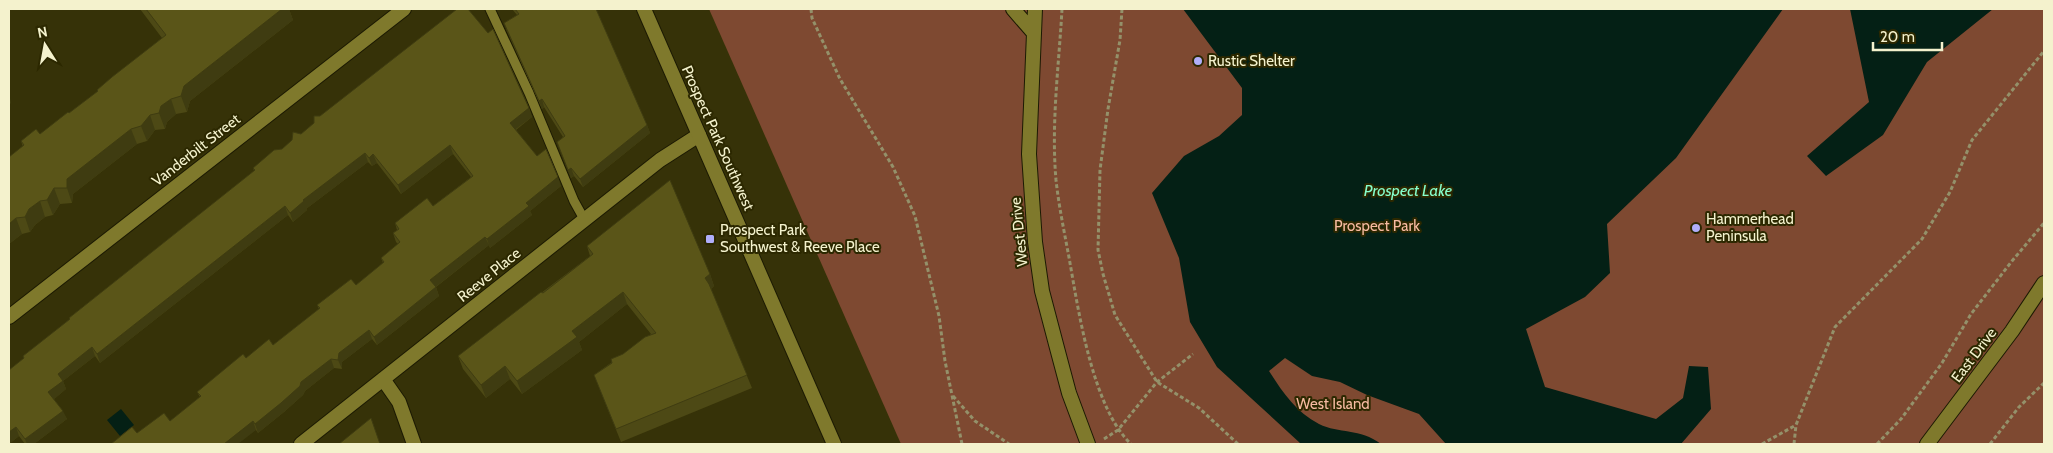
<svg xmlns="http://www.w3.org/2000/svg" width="2053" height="453" viewBox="0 0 2053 453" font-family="Cabin,sans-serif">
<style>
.green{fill:#7e4931}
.water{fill:#042015}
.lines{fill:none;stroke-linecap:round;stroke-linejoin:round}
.service-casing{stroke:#1c1a03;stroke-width:11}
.pedestrian-casing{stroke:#1c1a03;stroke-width:16}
.minor-casing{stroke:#1c1a03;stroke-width:16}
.tertiary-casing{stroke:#1c1a03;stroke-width:16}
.path{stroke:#94916a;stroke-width:3;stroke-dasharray:4 2.5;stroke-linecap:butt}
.service{stroke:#7f792c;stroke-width:9}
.pedestrian{stroke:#7f792c;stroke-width:14}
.minor{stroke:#7f792c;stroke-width:14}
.tertiary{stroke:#7f792c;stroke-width:14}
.wall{fill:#4d4915}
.shaded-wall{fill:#3f3c11}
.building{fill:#5a5518;stroke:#3f3c11}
.poi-dot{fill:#b0aefa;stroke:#2c2800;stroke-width:2}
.labels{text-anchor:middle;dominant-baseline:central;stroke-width:4;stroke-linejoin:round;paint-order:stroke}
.poi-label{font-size:15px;fill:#f4f2cd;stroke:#2c2800;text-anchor:start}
.street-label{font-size:15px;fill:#f4f2cd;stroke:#2c2800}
.park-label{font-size:15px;fill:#f7bba1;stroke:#2c2800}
.water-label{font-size:16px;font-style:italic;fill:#86fecc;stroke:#2c2800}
</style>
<rect width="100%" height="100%" fill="#363208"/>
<path class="green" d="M709,9H2044V444H901Z"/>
<path class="water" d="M1183,9H1783L1676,158L1607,224L1610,273L1585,297L1526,329L1545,387L1656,419L1683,398L1689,366L1708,367L1711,409L1681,444H1446L1419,414L1367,395L1340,382L1312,376L1285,358L1269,371C1283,393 1296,412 1319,424C1339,434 1360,428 1381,444H1303L1300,443L1217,367L1190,322L1179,258L1152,193L1184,156L1219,136L1242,115V88Z
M1850,9H1993L1927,62L1883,135L1826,176L1807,156L1869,102Z
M121,409L134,425L120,436L107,420Z"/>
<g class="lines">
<defs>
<path id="service" d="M490,9L529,93L574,201L584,219"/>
<path id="pedestrian" d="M1013,9L1033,32
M1035,9L1029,154L1035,242L1042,291L1057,348L1069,393L1088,444
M1927,444L2012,331L2044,283"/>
<path id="minor" d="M9,317L404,9
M383,379L399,402L414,444
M301,444L660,160L699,135"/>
<path id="tertiary" d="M644,9L834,444"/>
</defs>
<use href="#service" class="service-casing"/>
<use href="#pedestrian" class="pedestrian-casing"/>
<use href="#minor" class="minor-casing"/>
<use href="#tertiary" class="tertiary-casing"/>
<path class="path" d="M811,9L812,18L840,79L893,167L915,216L939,316L945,361L962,444
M1062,9C1059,65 1051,123 1056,180C1059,208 1065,235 1070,263C1079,314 1093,408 1131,444
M1122,9L1120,40L1108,109L1100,170L1098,250L1103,274L1115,315L1157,382L1199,408L1238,444
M953,396L975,421L1009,444
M1104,439L1118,430L1157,382L1193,354
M1762,444L1796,425
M1794,444L1796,425L1835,327L1922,239L1950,192L1972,140L2044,51
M1877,444L1901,419L1942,363L1971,314L2012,261L2044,223
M1990,444L2019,407L2044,383"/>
<use href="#service" class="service"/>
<use href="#pedestrian" class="pedestrian"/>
<use href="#minor" class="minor"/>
<use href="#tertiary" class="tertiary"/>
</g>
<path class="wall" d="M140,9H289L293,20L190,101L187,112L176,114L167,122L165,129L155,130L147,141L137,144L73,194L72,203L60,204L53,215L45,217L35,225L30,232L22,234L9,244V157L23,147L21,141L40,134L69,113L97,92V90L162,38Z
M512,9H596L647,125L650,133L583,187L574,176L571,178L557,142L563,137L544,107L542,109L507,31L504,23L517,15Z
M529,108L532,117L516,130L561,186L530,211L532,215L490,248L489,245L436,287L439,296L377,345L372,339L342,362V369L334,368L305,391L303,395L284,412L258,433L256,430L137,433L170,421L200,397L197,392L246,358L273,345L319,309L317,305L356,285L383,263L381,258L398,244L396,242L393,233L397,230L395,223L433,206L471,177L453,154L401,194L377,163L372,166L368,162L306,209L307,210L293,222L288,215L100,363L95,356L63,381L66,389L54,399L67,419L34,444H25L19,436L9,444V370L24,358L23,356L70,320L69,318L254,171L253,168L282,149L301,134Z
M587,246L710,274L714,286L711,289L752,388L621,442L594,375L651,334L627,304L579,342L582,350L522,394L510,379L486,398L463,369L458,356L590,256Z"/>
<path class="shaded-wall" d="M282,9H289L293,20L190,101L187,112L181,96L184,86Z
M9,98H10L11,103L9,105Z
M171,99L176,114L167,122L165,129L159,113L161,106Z
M542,99L544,107L542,109L539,101Z
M529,108L532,117L513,131L510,123Z
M150,115L155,130L147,141L141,126Z
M647,125L650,133L583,187L580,179Z
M131,129L137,144L73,194L72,203L67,188V179Z
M450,145L453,154L401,194L398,185Z
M365,153L368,162L306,209L307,210L293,222L290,213L303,200Z
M373,154L377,163L372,166L369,158Z
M571,168L574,176L571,178L568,170Z
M558,177L561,186L530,211L532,215L490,248L487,239L526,203Z
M54,188L60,204L53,215L47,200Z
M40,201L45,217L35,225L30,232L25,217L29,209Z
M285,206L288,215L100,363L97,354Z
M16,218L22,234L9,244V224Z
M485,237L489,245L433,289L430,280Z
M710,274L714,286L709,290L705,278Z
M436,287L439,296L377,345L374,337Z
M623,292L627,304L579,342L582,350L522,394L517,381L572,331Z
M369,330L372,339L342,362V369L338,360L339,353Z
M92,347L95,356L63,381L66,389L52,401L48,392L58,374Z
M331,359L334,368L305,391L303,395L284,412L258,433L255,424L301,382Z
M505,366L510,379L486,398L481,385Z
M63,411L67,419L34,444H27L25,439Z
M253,421L256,430L238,444H224Z
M16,427L19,436L9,444V432Z"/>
<path class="building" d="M146,9H282L184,86L181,96L171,99L161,106L159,113L150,115L141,126L131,129L67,179V188H54L47,200L40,201L29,209L25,217L16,218L9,224V157L24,145L21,141L36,129L40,134L68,112L69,113L98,91L97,90L112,77L166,35Z
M457,9H468L488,33L493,29L529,108L510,123L537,156L546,149L558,177L526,203L529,206L487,239L485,237L430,280L436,287L374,337L369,330L339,353L338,360L331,359L301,382L300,386L281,403L255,424L253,421L224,444H111L132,427L137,433L164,413L170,421L201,396L197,392L243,354L246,358L269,339L273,345L320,308L317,305L351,279L356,285L384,262L381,258L400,242L393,233L399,229L395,223L427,198L433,206L473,176L450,145L398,185L373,154L369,158L365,153L303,200L304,201L290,213L285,206L97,354L92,347L58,374L63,381L48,392L63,411L25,439L16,427L9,432V370L24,358L23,356L70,319L69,318L255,170L253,168L274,150L282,149L292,140L293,132L301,134L314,123V116H320Z
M515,9H596L647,125L580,179L571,168L568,170L557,142L565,136L542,99L539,101L504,23L519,14Z
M670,180L710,274L705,278L709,284L747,375L616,429L594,375L612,363L611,359L623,354L645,337L656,333L623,292L572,331L577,337L517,381L505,366L481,385L458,356L541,292L543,293L593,254L587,246Z
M371,418L380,444H339Z"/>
<g class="poi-dot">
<circle cx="1198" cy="61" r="5"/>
<circle cx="1696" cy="228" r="5"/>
<rect x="705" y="234" width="10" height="10" rx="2.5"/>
</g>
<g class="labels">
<g class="poi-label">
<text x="1208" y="61">Rustic Shelter</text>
<text x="1706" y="219">Hammerhead<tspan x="1706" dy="17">Peninsula</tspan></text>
<text x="720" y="230">Prospect Park<tspan x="720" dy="17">Southwest &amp; Reeve Place</tspan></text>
</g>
<g class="street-label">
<text transform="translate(718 138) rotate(66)">Prospect Park Southwest</text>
<text transform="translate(196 150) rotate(-38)">Vanderbilt Street</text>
<text transform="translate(1019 232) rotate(-96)">West Drive</text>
<text transform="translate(489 275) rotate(-39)">Reeve Place</text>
<text transform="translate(1974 355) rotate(-53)">East Drive</text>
</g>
<g class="park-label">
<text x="1377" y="226">Prospect Park</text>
<text x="1333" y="404">West Island</text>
</g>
<g class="water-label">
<text x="1408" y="190">Prospect Lake</text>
</g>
</g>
<rect width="2053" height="453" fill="none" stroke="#f4f2cd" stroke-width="20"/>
<g transform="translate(45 45) rotate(349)" stroke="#2c2800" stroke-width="4" paint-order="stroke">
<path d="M0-4L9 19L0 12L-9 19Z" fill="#f4f2cd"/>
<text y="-8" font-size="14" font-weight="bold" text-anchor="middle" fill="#f4f2cd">N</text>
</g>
<path d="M1873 42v8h69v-8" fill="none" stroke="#f4f2cd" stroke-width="2.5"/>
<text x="1880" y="42" font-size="15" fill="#f4f2cd" stroke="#2c2800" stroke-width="4" paint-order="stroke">20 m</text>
</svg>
